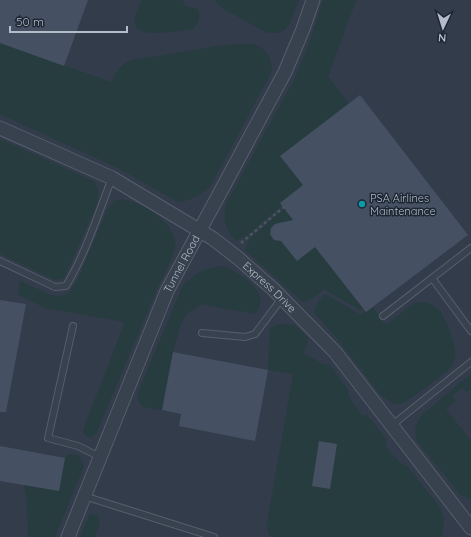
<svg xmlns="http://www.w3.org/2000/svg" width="471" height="537" viewBox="0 0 471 537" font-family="Quicksand,sans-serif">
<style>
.airport{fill:#323c4b}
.green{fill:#263c3f}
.building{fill:#455162}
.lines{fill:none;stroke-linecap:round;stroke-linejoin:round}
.lane-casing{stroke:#565f6c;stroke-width:8}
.street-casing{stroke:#565f6c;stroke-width:15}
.path{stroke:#44595c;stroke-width:2.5;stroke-dasharray:3 3;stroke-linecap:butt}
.lane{stroke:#38414e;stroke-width:6}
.street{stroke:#38414e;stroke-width:13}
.culture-dot{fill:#0f9aa8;stroke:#1d2633;stroke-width:1.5}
.labels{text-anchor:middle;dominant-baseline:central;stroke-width:3;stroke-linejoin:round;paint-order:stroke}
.poi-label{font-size:11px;fill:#b4bcc9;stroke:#1d2633;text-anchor:start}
.street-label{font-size:11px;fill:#b4bcc9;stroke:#1d2633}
</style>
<rect width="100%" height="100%" fill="#242f3e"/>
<path class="airport" d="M0,0H471V537H0Z"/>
<path class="green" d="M142,0H183L185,6L198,9C201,17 199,22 193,29C181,30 138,40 135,24C134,16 139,7 142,0Z
M214,0H299L290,23L285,30L278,33H267L224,9Z
M323,0H358L355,3L328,76L349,104L281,156L303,185L280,203L282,205L246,236L236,241C225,229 223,220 226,204L296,76L311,39Z
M0,43L111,82C117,72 120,65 131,60C152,57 173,54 194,50C212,48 241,40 258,46C269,51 271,60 272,71L211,185C201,195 193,200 178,202L120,169L0,114Z
M0,139L93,181C101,190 98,199 95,209L64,278L55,280L0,254Z
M122,199C141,203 170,218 175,240C177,254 160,280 155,294C135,340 116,387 96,434L92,437H88L84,434L83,430L125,322L45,308L18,294L20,281L51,295L60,296L68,294L78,279L107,210L114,201Z
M284,208L363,308L360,310L324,289L313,298L303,302L245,250L249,240Z
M224,266C235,271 256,284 260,296C262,303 258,309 255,314L201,304L188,313L181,323L173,352L162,410C148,408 137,410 138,393L182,287C197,272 203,268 224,266Z
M325,294L361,315L365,311L367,312L373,308L386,325L416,302C422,302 431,303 436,307C444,313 458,348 455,357C454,361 452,366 449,369C446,373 407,402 402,403C394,406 386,399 380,394L340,342L314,312L318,301Z
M280,324L295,325L308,338V344L303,353L323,364H329L348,390V395L362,416L367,415L387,440L385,446L401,464L406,465L441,509L444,519L442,537H272L269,535L267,524L293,374L268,370L270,328Z
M471,374V389L467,392L462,388L453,395L455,401L446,409L471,441V500L460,494L417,441C414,430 415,424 422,415Z
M69,454L78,455L82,460L84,466L55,537H28L27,501L24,485L59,491L65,458Z
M90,514L98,515C102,522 98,529 95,537H80Z"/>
<path class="building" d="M0,0H88L64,66L0,43Z
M360,95L468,235L366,312L315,247L297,261L281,241L274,240L270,234L271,228L275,224L293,220L280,203L303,185L280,156Z
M0,300L26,304L6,412H0Z
M173,352L268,370L255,441L179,426L181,414L162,410Z
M319,441L337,444L330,489L312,486Z
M0,446L65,458L59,491L0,481Z"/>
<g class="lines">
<defs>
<path id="lane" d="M0,261L55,287L66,286C86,253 98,214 112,178
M432,278L471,331
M383,316L471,248
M73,326L48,438L78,446L100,457
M202,333L245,337L255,334L282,298
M391,426L471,362
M84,496L214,537"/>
<g id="street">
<path id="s1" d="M0,128L112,178L212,238L238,258L273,289L335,352L471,528"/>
<path id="s2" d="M68,537L167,291L285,72L303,29L313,0"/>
</g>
</defs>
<use href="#lane" class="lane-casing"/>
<use href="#street" class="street-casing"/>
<path class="path" d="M241,243L284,207"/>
<use href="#lane" class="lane"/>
<use href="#street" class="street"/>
</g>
<circle class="culture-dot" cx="362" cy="204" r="4"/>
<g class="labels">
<g class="poi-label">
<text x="370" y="198">PSA Airlines<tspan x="370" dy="13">Maintenance</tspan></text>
</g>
<g class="street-label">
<text stroke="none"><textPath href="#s2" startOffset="296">Tunnel Road</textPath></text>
<text stroke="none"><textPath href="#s1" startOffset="315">Express Drive</textPath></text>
</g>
</g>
<g transform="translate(443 28) rotate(184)" stroke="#1d2633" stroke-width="3" paint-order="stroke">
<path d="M0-3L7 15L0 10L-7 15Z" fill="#b4bcc9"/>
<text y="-6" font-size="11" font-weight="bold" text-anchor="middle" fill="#b4bcc9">N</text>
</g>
<path d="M10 26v6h117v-6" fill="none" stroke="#b4bcc9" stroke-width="2"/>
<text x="16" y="26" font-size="12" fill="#b4bcc9" stroke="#1d2633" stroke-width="3" paint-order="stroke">50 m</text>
</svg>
